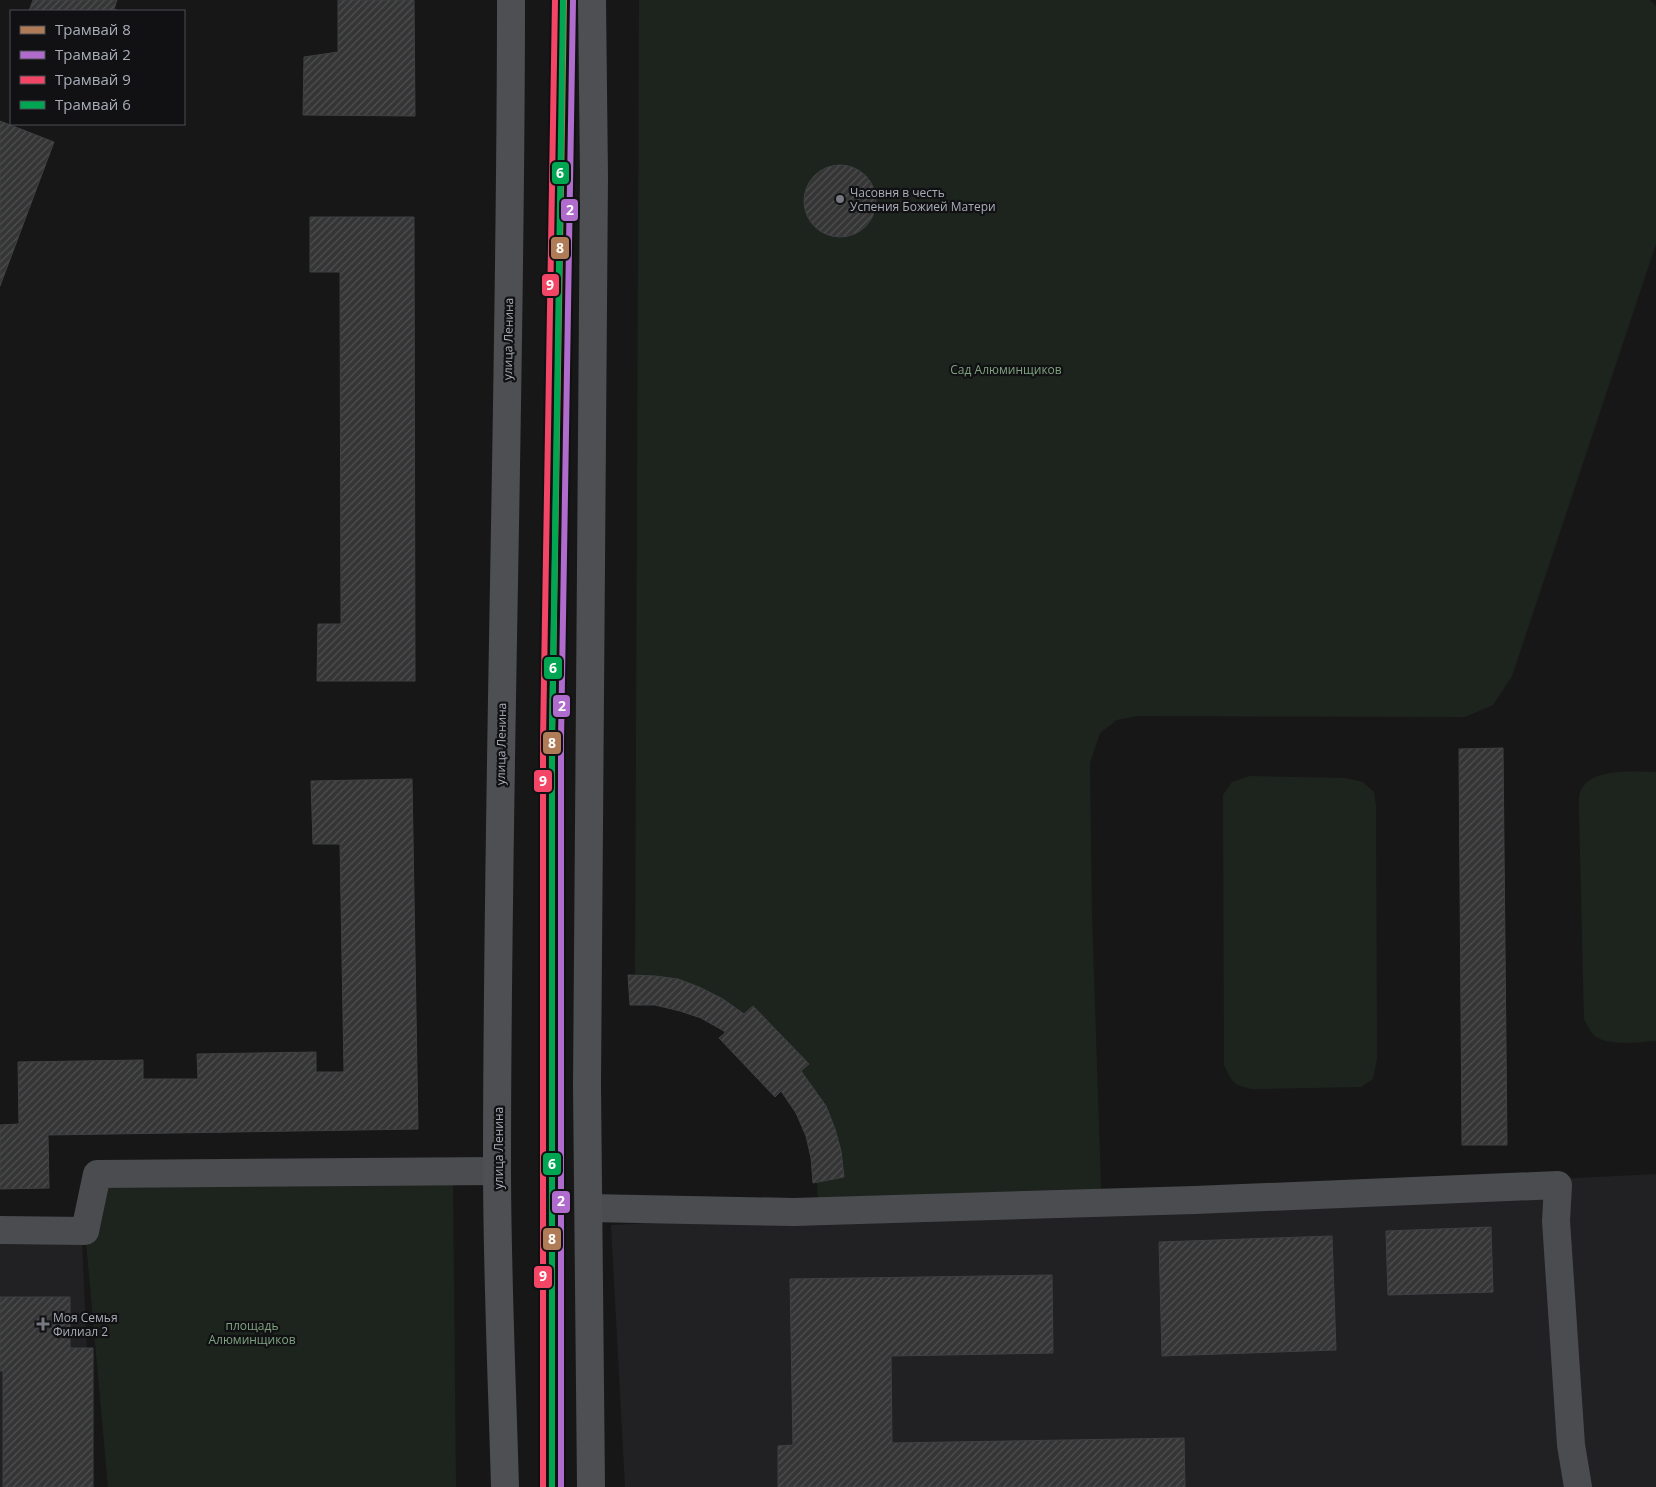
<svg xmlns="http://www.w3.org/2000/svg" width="1656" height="1487" viewBox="0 0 1656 1487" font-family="'Open Sans',sans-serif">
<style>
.built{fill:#212123}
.green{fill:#1d241e}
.building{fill:url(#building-hatch);stroke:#3f4043}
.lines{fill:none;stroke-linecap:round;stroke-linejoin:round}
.minor{stroke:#4b4c50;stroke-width:28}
.major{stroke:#4d4f52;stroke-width:28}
.tram-1-casing{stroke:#111113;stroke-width:10}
.tram-2-casing{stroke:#111113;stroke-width:10}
.tram-3-casing{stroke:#111113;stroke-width:10}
.tram-4-casing{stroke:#111113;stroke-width:10}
.tram-1{stroke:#b07c57;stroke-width:6}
.tram-2{stroke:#b06ccc;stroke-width:6}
.tram-3{stroke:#f34667;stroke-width:6}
.tram-4{stroke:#00a651;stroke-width:6}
.poi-dot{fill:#757880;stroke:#111113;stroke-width:2}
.labels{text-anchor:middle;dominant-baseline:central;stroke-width:4.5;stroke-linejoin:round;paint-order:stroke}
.poi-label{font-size:12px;fill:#a8adb8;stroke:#111113;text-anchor:start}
.street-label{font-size:12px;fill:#a8adb8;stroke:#111113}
.park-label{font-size:12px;fill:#7fa381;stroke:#111113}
.line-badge{stroke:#111113;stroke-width:2}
.badge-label{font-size:14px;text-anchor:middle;font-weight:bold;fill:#fff}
</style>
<defs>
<pattern id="building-hatch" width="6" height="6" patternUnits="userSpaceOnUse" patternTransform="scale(1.25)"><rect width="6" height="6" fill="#353536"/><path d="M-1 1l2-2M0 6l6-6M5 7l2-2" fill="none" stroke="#4f5051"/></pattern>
</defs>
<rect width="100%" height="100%" fill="#171717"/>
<path class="built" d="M1656,1174V1487H625L611,1225Z
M0,1241H82L93,1487H0Z"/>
<path class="green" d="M639,0H1650L1656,6V244L1512,676L1493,705L1465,717L1138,716L1117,720L1100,733L1090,763L1092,916L1102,1216L819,1221L814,1128L738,1023L635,986Z
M1656,772V1041C1640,1042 1612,1046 1598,1038C1590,1034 1588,1026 1584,1019L1579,813C1579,807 1578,798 1580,793C1588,767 1634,772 1656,772Z
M1250,776L1346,778L1363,782L1374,792L1376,806L1377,1059L1373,1079L1361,1087L1252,1089C1233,1085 1232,1082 1224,1065L1223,795L1232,782Z
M97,1174L453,1181L456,1487H108L85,1231Z"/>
<path class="building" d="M33,0H117L114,9L119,11H29Z
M338,0H414L415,116L303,115L304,57L338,52Z
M0,121L54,142L0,286Z
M804 201a36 36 0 1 1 72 0a36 36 0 1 1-72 0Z
M310,217H414L415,681H317L318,624H341L340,272H310Z
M1503,748L1507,1145H1462L1459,749Z
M412,779L418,1129L48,1135L49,1188L0,1189V1125L19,1124L18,1062L143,1060V1079H198L197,1054L316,1052V1072H344L340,844H313L311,781Z
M628,975L655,976L678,979L699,987L723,999L744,1014L753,1006L809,1064L801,1071L826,1106L835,1129L841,1151L844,1177L813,1183L811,1158L806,1136L796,1113L781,1091L775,1097L719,1038L725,1033L724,1031L701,1018L680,1011L655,1005H630Z
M1491,1227L1493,1292L1388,1295L1386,1231Z
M1332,1236L1336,1350L1162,1356L1159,1242Z
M1052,1275L1053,1353L891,1356L892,1443L1184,1438L1185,1487H778V1446L793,1445L790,1279Z
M0,1297H70V1348H93V1487H3V1371H0Z"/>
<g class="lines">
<path class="minor" d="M589,1208L794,1212L1195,1200L1558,1185L1556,1221L1571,1445L1578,1487
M0,1230L85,1231L97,1174L497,1171"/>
<path class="major" d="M505,1487C502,1380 497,1273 497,1166C497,777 511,389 511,0
M591,1487L587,1085L594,176L592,0"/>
<defs>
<path id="tram-1" d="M552,1487V741L564,0"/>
<path id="tram-2" d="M561,1487V741L573,0"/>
<path id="tram-3" d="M543,1487V741L555,0"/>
<path id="tram-4" d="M552,1487V741L563,0"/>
</defs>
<use href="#tram-1" class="tram-1-casing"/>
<use href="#tram-2" class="tram-2-casing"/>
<use href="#tram-3" class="tram-3-casing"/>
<use href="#tram-4" class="tram-4-casing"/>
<use href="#tram-1" class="tram-1"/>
<use href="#tram-2" class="tram-2"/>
<use href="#tram-3" class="tram-3"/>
<use href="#tram-4" class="tram-4"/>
</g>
<g class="poi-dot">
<circle cx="840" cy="199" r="5"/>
<path d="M40.5 1316.5h5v5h5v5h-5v5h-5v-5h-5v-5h5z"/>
</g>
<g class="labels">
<g class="poi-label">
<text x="850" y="192">Часовня в честь<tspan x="850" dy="14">Успения Божией Матери</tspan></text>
<text x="53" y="1317">Моя Семья<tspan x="53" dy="14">Филиал 2</tspan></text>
</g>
<g class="street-label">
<text transform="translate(508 339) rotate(-89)">улица Ленина</text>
<text transform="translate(501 744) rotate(-89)">улица Ленина</text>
<text transform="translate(498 1148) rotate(-90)">улица Ленина</text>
</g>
<g class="park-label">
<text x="1006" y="369">Сад Алюминщиков</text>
<text x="252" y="1325">площадь<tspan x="252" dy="14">Алюминщиков</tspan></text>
</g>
</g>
<g class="line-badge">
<rect x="551" y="161" width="19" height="24" rx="5" fill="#00a651"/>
<rect x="560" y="198" width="19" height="24" rx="5" fill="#b06ccc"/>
<rect x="550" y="236" width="20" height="24" rx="5" fill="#b07c57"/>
<rect x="541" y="273" width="19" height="24" rx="5" fill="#f34667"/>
<rect x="543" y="656" width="20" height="24" rx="5" fill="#00a651"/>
<rect x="552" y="694" width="19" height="24" rx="5" fill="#b06ccc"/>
<rect x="542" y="731" width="20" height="24" rx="5" fill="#b07c57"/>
<rect x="533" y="769" width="20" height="24" rx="5" fill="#f34667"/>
<rect x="542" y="1152" width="20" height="24" rx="5" fill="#00a651"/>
<rect x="551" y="1190" width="20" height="24" rx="5" fill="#b06ccc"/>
<rect x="542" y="1227" width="20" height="24" rx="5" fill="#b07c57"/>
<rect x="533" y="1265" width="20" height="24" rx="5" fill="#f34667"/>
</g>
<g class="badge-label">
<text x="560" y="178">6</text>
<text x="570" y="215">2</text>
<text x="560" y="253">8</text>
<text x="550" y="290">9</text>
<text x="553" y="673">6</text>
<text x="562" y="711">2</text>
<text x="552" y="748">8</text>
<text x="543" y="786">9</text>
<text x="552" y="1169">6</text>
<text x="561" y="1206">2</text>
<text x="552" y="1244">8</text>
<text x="543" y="1281">9</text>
</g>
<rect x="10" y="10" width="175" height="115" fill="#111113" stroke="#4d4f55"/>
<rect x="20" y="26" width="25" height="8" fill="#b07c57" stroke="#4d4f55"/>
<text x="55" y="35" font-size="15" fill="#a8adb8">Трамвай 8</text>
<rect x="20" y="51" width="25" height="8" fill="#b06ccc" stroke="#4d4f55"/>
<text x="55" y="60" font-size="15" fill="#a8adb8">Трамвай 2</text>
<rect x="20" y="76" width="25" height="8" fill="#f34667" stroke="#4d4f55"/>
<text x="55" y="85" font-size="15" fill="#a8adb8">Трамвай 9</text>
<rect x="20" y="101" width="25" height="8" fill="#00a651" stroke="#4d4f55"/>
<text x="55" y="110" font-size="15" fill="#a8adb8">Трамвай 6</text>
</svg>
